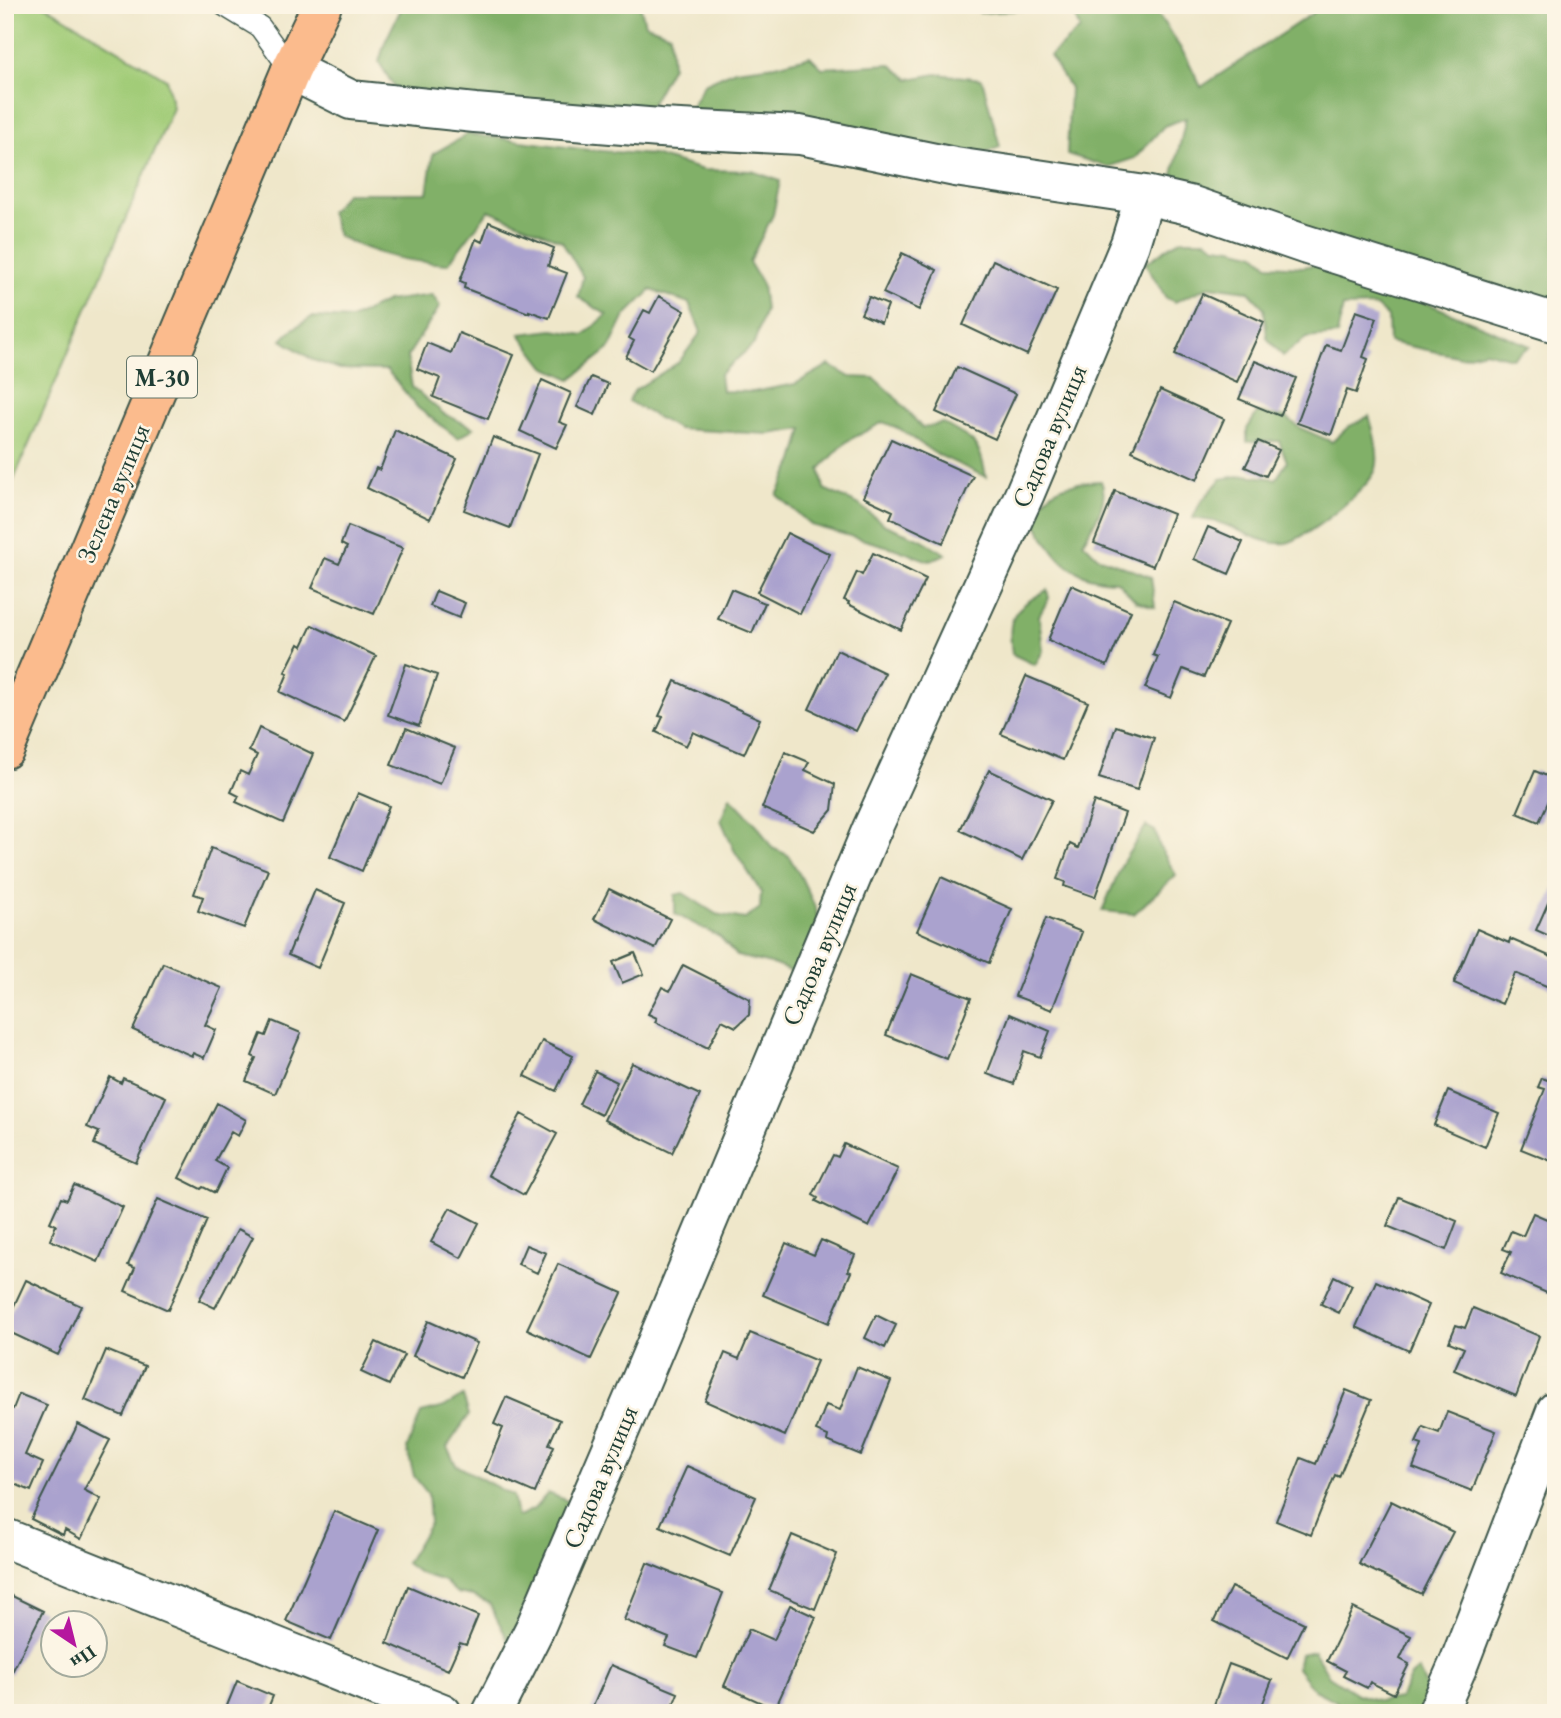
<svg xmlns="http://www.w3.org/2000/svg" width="1561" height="1718" viewBox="0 0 1561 1718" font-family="'EB Garamond',serif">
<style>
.green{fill:#a2cc78;stroke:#608456;stroke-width:2}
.forest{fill:#81b068;stroke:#50764e;stroke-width:2}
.building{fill:#aaa2ce}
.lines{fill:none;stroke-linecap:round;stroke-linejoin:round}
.lane-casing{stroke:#3e564a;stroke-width:24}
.street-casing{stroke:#3e564a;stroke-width:42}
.highway-casing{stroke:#3e564a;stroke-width:42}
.lane{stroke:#fff;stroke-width:21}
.street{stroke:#fff;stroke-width:38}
.highway{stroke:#fbbb8d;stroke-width:38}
.labels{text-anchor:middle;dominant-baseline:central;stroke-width:5;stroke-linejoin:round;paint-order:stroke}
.shield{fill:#fcf5e5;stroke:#617469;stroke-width:2}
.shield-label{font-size:24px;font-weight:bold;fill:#1f3d34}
.street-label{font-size:26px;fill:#1f3d34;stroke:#fcf5e5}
</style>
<rect width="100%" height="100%" fill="#fcf5e5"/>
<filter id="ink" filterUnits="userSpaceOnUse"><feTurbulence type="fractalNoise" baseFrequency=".0143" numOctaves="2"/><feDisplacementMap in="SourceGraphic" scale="14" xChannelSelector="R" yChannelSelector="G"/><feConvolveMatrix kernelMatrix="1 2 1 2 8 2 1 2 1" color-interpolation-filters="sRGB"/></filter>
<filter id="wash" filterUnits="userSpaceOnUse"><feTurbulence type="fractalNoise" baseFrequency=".00686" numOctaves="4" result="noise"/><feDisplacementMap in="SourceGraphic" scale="28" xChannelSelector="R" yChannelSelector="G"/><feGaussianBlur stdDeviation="1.57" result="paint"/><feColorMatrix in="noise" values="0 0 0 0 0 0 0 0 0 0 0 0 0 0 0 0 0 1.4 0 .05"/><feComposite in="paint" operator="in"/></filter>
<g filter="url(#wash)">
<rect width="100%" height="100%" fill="#efe7ca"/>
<path class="green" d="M5,5H44L166,79L173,108L5,500Z"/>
<path class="forest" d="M403,5H640L645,24L670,34L672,66L645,116L402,100L379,62L385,42Z
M974,5H1045L1031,9L980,13Z
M1070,5H1152L1187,58L1201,87L1325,5H1556V303L1167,201L1186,118L1164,126L1135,158L1108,167L1067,154L1070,88L1050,56L1080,29Z
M810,56L822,68L890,64L909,79L937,74L982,79L1000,147L974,157L688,113L704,84L735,70L776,65Z
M468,134L589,150L653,155L703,170L752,171L780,181L773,215L749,262L762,284L765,310L754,344L720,374L722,391L753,392L795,384L829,365L850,377L874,378L897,399L922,428L943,423C975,443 979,439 986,477L934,453L900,429L883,422L847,441L820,469L824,489L858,504L885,525L921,539L946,554L929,561L893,548L811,525L777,495L794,461L803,429L769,434L678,429L628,401L635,390L679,362L701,332L689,303L651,290L625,316L609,349L571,379L545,367L520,334L553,330L584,335L607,315L578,297L583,277L562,241L489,210L448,264C405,262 377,255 338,236L330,212L346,193H427L433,154Z
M1181,240H1206L1216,246L1232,248L1256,254L1268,265L1304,267L1329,261L1366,273L1397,295L1422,301L1530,346L1512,358L1484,351L1461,357L1389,342L1388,317L1376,306L1343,307L1337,335L1306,338L1283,356L1267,338L1264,308L1248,291L1210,286L1175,302L1166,298L1145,263C1159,256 1167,246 1181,240Z
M432,295L440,306L407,357L412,387L444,414L474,428L458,438L418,408L387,370L340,369L313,360L282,340L293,329L312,317L351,319L387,301Z
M1257,413L1286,417L1300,428L1332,442L1348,427L1369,416C1373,429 1380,456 1376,469C1369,489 1306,539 1286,543C1264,546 1240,529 1220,523C1211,520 1202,520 1193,518L1200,503L1221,479L1245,475L1276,479L1287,462L1279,441L1247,442V429Z
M1101,481C1110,502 1093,524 1083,542L1098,557L1151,577L1155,607L1136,601L1117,581C1072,581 1051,555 1033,516C1049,485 1068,483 1101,481Z
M1047,590L1049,598L1039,616L1043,651L1035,665L1012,654C1007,613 1013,610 1047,590Z
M730,797L758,826L772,848L788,855L801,877L816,909L818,923L795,973L775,965L737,956L720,937L675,914V895L683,893L716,914L745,919L760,908L761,892L734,850L721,820Z
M1146,826L1155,831L1160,847L1176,875L1134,914L1102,911L1123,862Z
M463,1396L469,1415L447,1447L456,1465L513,1496L517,1517L534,1509L548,1493L570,1502L556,1530L541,1572L531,1589L510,1644L489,1603L473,1596L457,1593L444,1581L419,1573L406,1563L430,1523L428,1494L414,1476L407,1448L421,1413L444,1407Z
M1314,1651L1329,1676L1357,1694L1379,1701L1400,1698L1411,1676L1418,1670L1426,1686L1429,1705L1422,1713H1343L1336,1701L1314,1690L1297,1668L1300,1654Z"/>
<g id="blocks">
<path class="building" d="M489,222L554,248L548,266L567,273L549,318L529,311V313L464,288L465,283L460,281L476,239L482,242Z
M902,253L937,270L919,310L883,293Z
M993,260L1057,290L1027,355L963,325Z
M1202,294L1264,322L1237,382L1175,354Z
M659,296L685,311L651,371L626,357L634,341L629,338L644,310L650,313Z
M869,297L888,305L881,323L861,314Z
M1356,311L1377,318L1363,357L1368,359L1356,393L1347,390L1331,435L1297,423L1326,345L1341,350Z
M459,333L514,355L488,419L433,397L440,378L417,369L427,343L451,353Z
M1255,361L1296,378L1280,416L1239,399Z
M957,367L1016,394L995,439L936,412Z
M591,377L608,384L595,415L577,407Z
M542,380L571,393L559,422L567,425L556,448L520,431Z
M1160,390L1224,419L1197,480L1132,451Z
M395,430L457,459L430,519L367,488L376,468L380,470Z
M493,437L538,454L510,528L464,510Z
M891,439L973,476L943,543L890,518L893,511L863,497Z
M1258,441L1279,450L1266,476L1245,467Z
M1115,491L1173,514L1153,566L1094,543Z
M348,526L403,548L374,614L312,588L325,558L339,564L347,547L341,544Z
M1208,527L1243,542L1229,574L1194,559Z
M787,533L830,554L800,614L757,592Z
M873,553L926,579L901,630L848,604L849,602L844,600L857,572L862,575Z
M1071,585L1131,611L1107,666L1048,640Z
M731,589L765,603L752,633L718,619Z
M436,591L465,603L459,618L430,606Z
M1174,602L1227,624L1204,677L1183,669L1171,698L1145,688L1158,657L1153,655Z
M312,625L376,656L344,722L280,692L288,673L285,672L299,644L302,646Z
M837,650L885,673L856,731L809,709Z
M406,664L437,675L419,726L388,715Z
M1026,676L1088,702L1063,760L1001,734Z
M675,681L760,719L744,754L693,732L686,746L656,732L663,717L659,716Z
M1116,726L1154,738L1137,790L1099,778Z
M259,728L313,754L283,823L236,802L239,796L231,792L240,771L248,775L257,755L249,751Z
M406,728L455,748L440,784L391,765Z
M785,752L809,762L805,770L835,784L832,810L814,831L762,808Z
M989,770L1052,800L1022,860L960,830Z
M1535,771L1556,780V785L1539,822L1517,813Z
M358,793L389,806L362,871L330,857Z
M1094,801L1125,813L1095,897L1064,886L1065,882L1057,879L1070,844L1078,848Z
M211,848L268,870L244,928L198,911L203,897L194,894Z
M941,877L1012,909L989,963L917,931Z
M1556,885V939L1536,930Z
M609,889L670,919L655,949L594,919Z
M315,890L345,903L318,968L288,955Z
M1046,918L1082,932L1052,1010L1015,996Z
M1477,929L1509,943L1510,939L1556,959V990L1515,973L1502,1004L1454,983Z
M635,953L644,974L622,983L613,962Z
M163,963L222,988L205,1025L216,1030L204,1058L193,1053L192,1056L133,1030Z
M683,965L750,999L749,1015L736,1027L722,1020L708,1048L655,1022L657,1018L648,1014L662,987L670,991Z
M911,974L971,998L947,1059L886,1035Z
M1010,1014L1050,1031L1040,1057L1024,1051L1014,1084L987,1074Z
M272,1021L301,1033L275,1094L246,1081L256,1058L252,1056L261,1034L266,1036Z
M542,1041L573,1056L556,1091L525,1076Z
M632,1063L700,1095L672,1153L604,1120Z
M595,1071L617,1082L601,1115L579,1104Z
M110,1077L121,1083L123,1078L166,1097L136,1163L94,1144L99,1132L87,1127Z
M1542,1078L1556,1083V1163L1521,1149L1545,1089L1538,1087Z
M1448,1091L1499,1113L1485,1147L1434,1125Z
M217,1103L246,1120L238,1136L231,1132L215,1161L227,1168L215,1193L203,1187L201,1189L179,1178Z
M521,1114L557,1134L524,1195L488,1175Z
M844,1144L898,1169L869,1227L816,1201L818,1198L813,1195L833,1155L838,1157Z
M74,1185L123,1207L98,1262L50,1240L56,1225L50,1222L61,1198L67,1200Z
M1399,1197L1457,1221L1446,1250L1387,1226Z
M158,1199L207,1220L168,1310L125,1291L135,1268L128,1265Z
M450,1208L479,1223L461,1258L431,1242Z
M1533,1213L1556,1223V1297L1501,1273L1511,1252L1503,1249L1511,1231L1523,1236Z
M238,1229L253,1237L215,1308L199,1300Z
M821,1240L855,1255L848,1271L851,1272L829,1323L763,1295L786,1243L814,1255Z
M526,1245L546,1253L537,1273L518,1264Z
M558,1264L622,1293L591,1359L527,1329Z
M1334,1276L1352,1285L1339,1313L1321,1304Z
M26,1280L81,1306L58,1355L5,1330V1325Z
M1376,1281L1429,1305L1409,1351L1356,1327Z
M1473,1308L1539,1336L1516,1396L1454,1370L1464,1348L1449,1342L1456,1325L1465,1328Z
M876,1315L896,1325L885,1348L865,1338Z
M428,1321L477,1343L462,1377L413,1356Z
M750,1333L817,1361L785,1436L705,1401L725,1353L739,1359Z
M376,1342L404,1355L389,1385L361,1372Z
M106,1350L145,1366L123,1416L85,1400Z
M857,1367L891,1381L861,1455L827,1441L828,1436L816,1431L826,1405L840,1410Z
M1346,1390L1371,1400L1339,1477L1335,1475L1311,1535L1276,1521L1301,1458L1316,1464Z
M19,1394L47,1405L25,1455L43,1463L31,1491L5,1480V1406L13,1409Z
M506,1397L560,1420L549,1444L554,1446L535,1493L485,1471L503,1428L494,1424Z
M1447,1412L1496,1431L1472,1491L1413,1468L1422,1445L1416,1443L1423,1427L1439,1433Z
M78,1424L110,1440L84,1490L101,1499L81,1539L65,1530L63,1535L31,1519Z
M687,1466L756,1497L730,1556L660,1526Z
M1391,1501L1453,1532L1421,1594L1359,1564Z
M334,1511L378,1530L331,1640L286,1621Z
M792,1535L837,1554L815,1609L769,1590Z
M647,1563L723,1593L697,1658L665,1646L669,1638L624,1620Z
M408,1586L478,1616L466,1645L460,1643L448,1670L387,1643Z
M1231,1587L1304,1623L1287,1658L1214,1621Z
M8,1594L43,1611L11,1674L5,1671V1599Z
M790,1605L816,1617L775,1709L724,1686L749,1629L774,1640Z
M1353,1608L1411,1636L1400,1659L1409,1664L1394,1694L1370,1682L1367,1688L1343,1676L1346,1671L1327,1661Z
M1229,1664L1272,1680L1259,1713H1211Z
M611,1665L678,1693L670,1713H590Z
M237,1681L273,1696L266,1713H224Z"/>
</g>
</g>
<g filter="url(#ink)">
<use href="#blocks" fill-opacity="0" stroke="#3e564a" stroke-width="2"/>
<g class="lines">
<defs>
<path id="lane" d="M224,5L260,27L291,70"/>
<path id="street" d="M291,70L351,100L475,113L660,128L800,135L955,167L1145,195L1193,206L1304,244L1556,323
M5,1538L442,1713
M492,1713L535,1628L634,1397L871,831L1025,493L1130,244L1145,195
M1437,1713L1459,1663L1556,1411"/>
<path id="highway" d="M5,749L291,70L322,5"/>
</defs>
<use href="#lane" class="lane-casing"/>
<use href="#street" class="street-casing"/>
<use href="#highway" class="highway-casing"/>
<use href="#lane" class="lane"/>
<use href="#street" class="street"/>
<use href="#highway" class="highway"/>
</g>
</g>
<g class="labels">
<rect class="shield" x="127" y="356.5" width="70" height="41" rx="5"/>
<g class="shield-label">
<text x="162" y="377">М-30</text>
</g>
<g class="street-label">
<text transform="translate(1049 436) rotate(-67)">Садова вулиця</text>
<text transform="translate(113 493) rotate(-67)">Зелена вулиця</text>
<text transform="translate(819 954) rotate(-67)">Садова вулиця</text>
<text transform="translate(600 1477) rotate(-67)">Садова вулиця</text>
</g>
</g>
<rect width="1561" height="1718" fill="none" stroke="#fcf5e5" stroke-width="28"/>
<g transform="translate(74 1644) rotate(145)"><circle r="33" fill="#fcf5e5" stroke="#a4ab9e" stroke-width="2"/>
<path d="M0-5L12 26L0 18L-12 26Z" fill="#b5179e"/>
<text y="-10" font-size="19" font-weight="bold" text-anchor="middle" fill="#1f3d34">Пн</text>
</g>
</svg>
